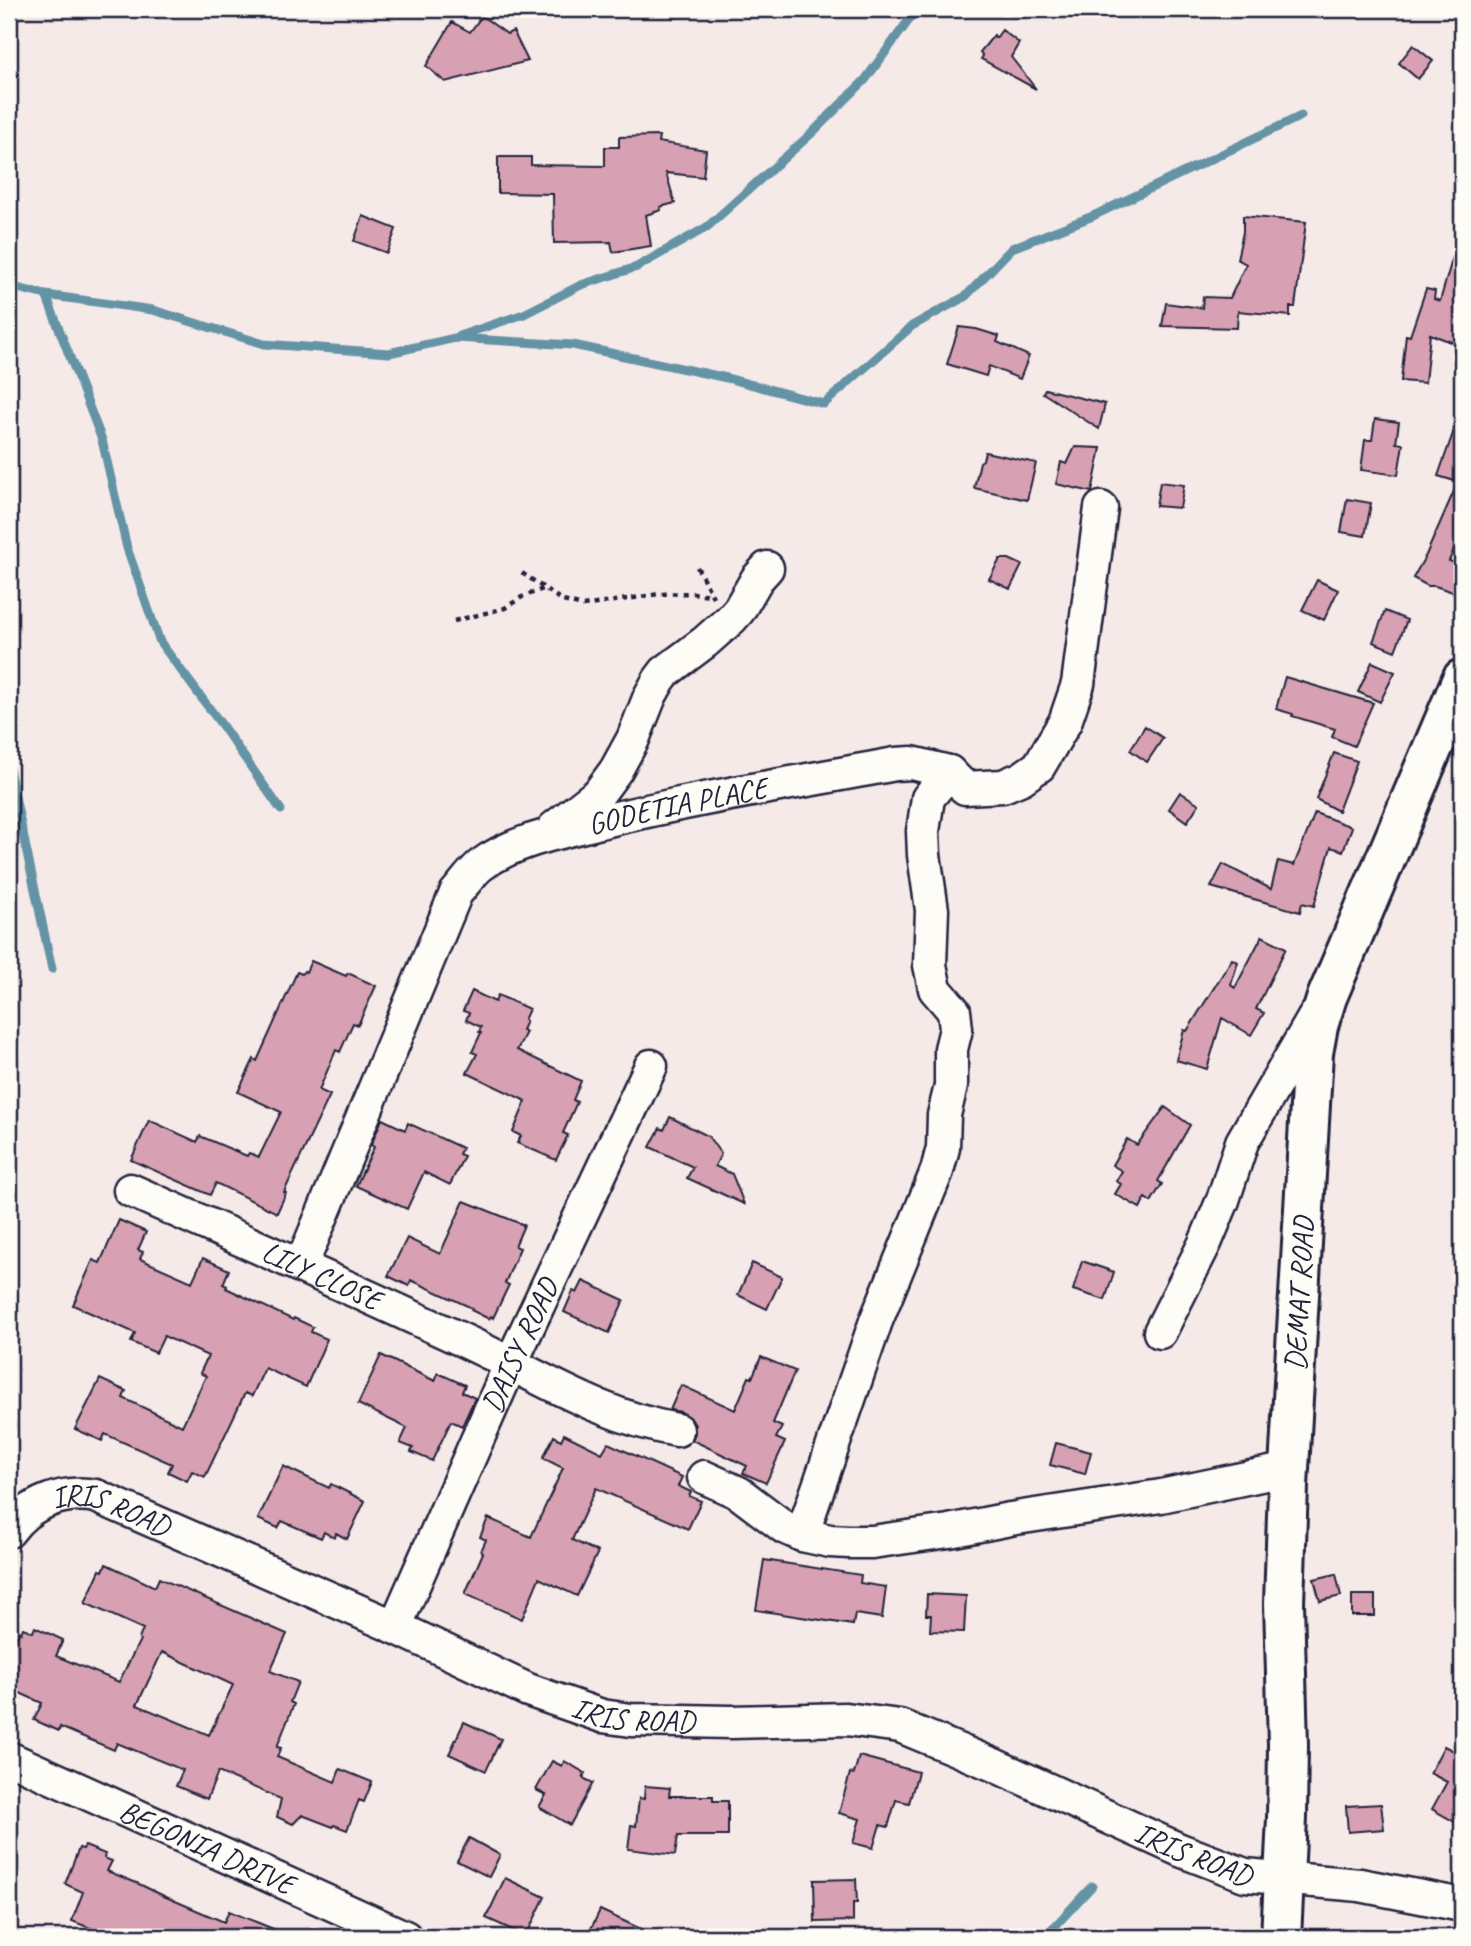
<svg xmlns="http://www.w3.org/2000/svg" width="1471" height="1946" viewBox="0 0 1471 1946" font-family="Caveat,sans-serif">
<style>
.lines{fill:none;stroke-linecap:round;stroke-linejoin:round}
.stream{stroke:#6393a5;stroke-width:9}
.building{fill:#d8a1b3;stroke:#22223b;stroke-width:2;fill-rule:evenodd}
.minor-casing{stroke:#22223b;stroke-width:37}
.tertiary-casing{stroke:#22223b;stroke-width:44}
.path{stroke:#22223b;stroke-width:4.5;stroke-dasharray:5 5;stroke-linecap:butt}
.minor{stroke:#fdfcf7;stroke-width:32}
.tertiary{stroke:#fdfcf7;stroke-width:38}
.labels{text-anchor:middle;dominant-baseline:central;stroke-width:6;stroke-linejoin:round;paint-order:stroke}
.street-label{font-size:30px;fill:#22223b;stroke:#fdfcf7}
</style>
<rect width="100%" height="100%" fill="#f6eae9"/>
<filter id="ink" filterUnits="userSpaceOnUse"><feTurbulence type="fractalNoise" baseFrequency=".0143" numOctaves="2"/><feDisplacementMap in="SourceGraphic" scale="14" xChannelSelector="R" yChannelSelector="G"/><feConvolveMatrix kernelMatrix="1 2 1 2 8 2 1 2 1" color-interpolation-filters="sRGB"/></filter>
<g filter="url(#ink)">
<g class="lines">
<path class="stream" d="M9,286L46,295L153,310L264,344L389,353L455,338L573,345L727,378L824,404L912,326L966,296L1012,248L1093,216L1301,116
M46,295L102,440L127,548L160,642L221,724L281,810
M459,336L524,314L581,285L637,267L707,227L812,133L865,80L917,9
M9,769L52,969
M1045,1937L1092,1886"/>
</g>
<path class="building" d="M482,16L507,34L513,31L528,61L445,82L426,66L452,22L470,32Z
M1002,30L1019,43L1011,57L1036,89L981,59L983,56L980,52L994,35L996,38Z
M1413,45L1433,61L1418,79L1399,63Z
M659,136L658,142L706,150L703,177L666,173L675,203L660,207L661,210L646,215L651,246L613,252L611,242L554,243L553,194L498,193V157H531V165L605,166V147H619V137Z
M363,216L396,229L387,253L354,241Z
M1243,216L1306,222L1295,307H1290V316L1238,311L1237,328L1162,326L1166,303L1202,308L1203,297L1230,298L1246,264L1237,259L1243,232Z
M1456,246L1462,247V346L1430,334L1425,383L1401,381L1406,335L1410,336L1426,289L1435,291L1434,299L1440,301Z
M959,327L976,329L999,336L997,342L1029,356L1020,379L989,366L986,376L947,364Z
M1045,389L1105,404L1099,429L1043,393Z
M1459,416L1462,417V532L1449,561L1462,565V595L1435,586H1428L1413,578L1426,555L1458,482L1438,476Z
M1375,419L1399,422L1396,443L1403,444L1398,475L1361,470L1365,440H1372Z
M1075,447L1101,448L1092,492L1056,484L1061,462L1067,464Z
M985,452L1036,463L1027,500L974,488L980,462L983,460Z
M1160,482L1184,485L1180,508L1156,506Z
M1347,499L1371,503L1365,536L1341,532Z
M1000,559H1009L1022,565L1010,589L989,579Z
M1317,580L1338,590L1324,620L1302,610Z
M1385,611L1407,620L1395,651L1373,642Z
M1372,662L1395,672L1380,702L1358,692Z
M1285,677L1373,703L1354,746L1332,737L1335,729L1292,716L1293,714L1276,709Z
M1145,726L1163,738L1147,762L1130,750Z
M1334,753L1357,761L1338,811L1316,799Z
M1180,792L1199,804L1187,822L1169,809Z
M1315,813L1352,827L1343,851L1331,847L1314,906L1302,903L1300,912L1211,887L1223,864L1271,889L1278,861L1294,865Z
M1262,936L1286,948L1256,1009L1264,1013L1251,1035L1222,1018L1207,1069L1176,1060L1184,1030L1187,1031L1232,959L1238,962L1231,985L1235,988Z
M311,961L346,976L348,973L376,986L358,1025L353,1023L340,1052L336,1050L319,1090L330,1095L284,1192L286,1193L277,1213L216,1183L210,1195L131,1160L149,1120L197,1142L200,1136L247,1156L249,1153L259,1157L281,1112L238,1092L254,1059L257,1061L297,972L302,974L304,971L306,972Z
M472,991L495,1002L498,995L529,1009L524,1020L526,1021L522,1030L526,1032L517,1050L581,1081L573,1100L577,1102L563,1133L568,1135L556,1160L517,1143L521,1136L513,1132L526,1101L467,1073L477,1054L472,1052L481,1033L479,1032L481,1027L466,1020L469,1013L463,1011Z
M1165,1107L1190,1125L1158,1181L1162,1184L1151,1202L1145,1198L1140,1208L1115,1194L1121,1184L1116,1181L1122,1171L1112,1165L1127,1139L1137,1145Z
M670,1117L708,1136L721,1154L715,1166L732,1174L744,1204L687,1178L693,1167L650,1147L660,1128L664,1130Z
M382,1119L405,1130L408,1123L462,1148L459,1154L464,1156L450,1185L424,1172L407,1209L356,1186L374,1147L371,1145Z
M464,1201L524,1225L515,1246L520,1248L505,1283L509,1285L493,1318L491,1316L489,1319L471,1310L472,1308L411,1280L409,1286L388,1276L407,1238L440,1254Z
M119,1220L146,1232L138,1250L143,1252L140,1259L192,1282L203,1258L229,1270L223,1284L227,1286L226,1288L293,1320L294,1318L313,1327L311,1332L327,1339L306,1387L265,1368L252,1396L245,1393L205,1477L192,1471L187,1481L168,1472L172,1464L105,1434L102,1441L75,1429L100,1379L126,1391L123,1398L182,1426L206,1376L200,1373L208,1356L164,1336L156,1353L131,1342L135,1333L73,1305L93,1260L100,1263Z
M1082,1261L1114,1272L1105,1300L1073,1290Z
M752,1263L782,1277L767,1309L738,1295Z
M583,1281L624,1300L609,1333L564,1312L573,1291L577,1293Z
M381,1355L435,1381L438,1373L465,1385L462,1392L475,1398L462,1426L451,1421L432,1461L411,1452L413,1448L400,1443L407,1428L358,1404Z
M761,1357L795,1371L773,1423L782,1427L776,1438L785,1442L766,1483L743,1473L747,1466L692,1440L695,1433V1425L690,1417L681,1412L670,1410L681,1385L735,1410L749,1377L752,1378Z
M564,1434L602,1453L608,1443L682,1477L678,1486L691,1492L689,1496L701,1501L688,1529L596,1488L572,1540L598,1552L577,1596L539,1578L522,1619L465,1594L483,1553L481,1551L486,1540L480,1537L488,1518L531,1537L563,1468L543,1458L554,1436L561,1440Z
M1056,1443L1091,1452L1085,1474L1050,1465Z
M283,1466L329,1488L331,1484L365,1501L347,1539L336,1533L335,1538L324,1532L321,1538L282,1521L278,1528L258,1519Z
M764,1560L861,1575L860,1583L886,1587L882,1618L855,1614L853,1625L756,1610Z
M106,1564L155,1587L159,1578L287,1634L270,1671L298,1682L290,1702L294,1704L277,1747L281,1748L277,1757L335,1782L340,1769L372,1782L364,1802L359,1800L347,1830L334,1825L333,1827L302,1815L293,1824L277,1817L281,1799L218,1772L207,1799L176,1786L183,1770L117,1743L114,1750L60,1727L59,1731L34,1720L42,1703L9,1688V1653L19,1632L21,1633L23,1628L33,1632L35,1627L63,1640L56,1656L119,1682L140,1640L139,1639L143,1629L85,1603L100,1570L103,1571ZM162,1652L233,1685L209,1735L137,1705Z
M1336,1574L1341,1596L1320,1601L1314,1579Z
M927,1594L966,1596L964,1632L930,1631L931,1615H926Z
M1352,1595H1375V1616H1352Z
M464,1722L501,1739L486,1771L449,1754Z
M1444,1746L1462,1755V1826L1432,1809L1447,1782L1430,1773Z
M859,1756L918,1772L909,1803L896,1800L888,1827L880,1825L873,1848L853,1843L860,1819L839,1813L850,1773L854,1774Z
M552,1761L562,1766L564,1761L585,1773L583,1778L593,1783L570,1825L539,1807L546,1795L536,1790Z
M645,1786L670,1788L669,1796H713V1801H728V1836H678L675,1855L628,1849L631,1825L636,1826L639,1798L644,1799Z
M1381,1804L1384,1829L1348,1832L1346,1806Z
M469,1838L500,1855L489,1877L457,1861Z
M85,1846L105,1854L104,1858L112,1861L107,1871L139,1884L166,1897L224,1922L229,1911L293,1937H113L72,1921L83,1892L65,1884L79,1848L83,1849Z
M505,1878L545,1897L526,1936L486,1918Z
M856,1879L857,1903H853V1921L815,1922L814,1880Z
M600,1910L658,1937H587Z"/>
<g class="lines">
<defs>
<g id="minor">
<path d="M554,828L599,793L616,770L633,739L650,696L659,680L665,672L705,642L731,619L739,610L757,579L767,568"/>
<path id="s1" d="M130,1190C245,1241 359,1292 473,1345C540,1377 603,1417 677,1430"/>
<path id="s2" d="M301,1266L456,893C464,884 472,872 481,865C513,841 558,833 596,823C695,798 795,783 895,764L912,763L949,772L965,788L1003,786L1022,778L1039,766L1065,722L1078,684L1101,508"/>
<path d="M1160,1332L1205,1243L1223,1200L1242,1142L1315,1016"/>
<path d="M704,1477L739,1493L784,1527L802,1535L830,1541L849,1542H872L949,1531L1010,1519L1161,1496L1289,1469"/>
<path id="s3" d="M9,1531C29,1503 63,1490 96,1496L395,1627L528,1690L602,1716L631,1720L731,1722L846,1719L900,1726L994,1765L1180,1850L1245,1875L1360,1885L1462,1905"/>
<path d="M802,1535L876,1321L937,1171L943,1148L944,1115L951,1086V1049L956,1029L954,1011L935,989L930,965L932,910L924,855L923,831L928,798L949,772"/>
<path id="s4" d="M395,1627L511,1363L651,1066"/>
<path id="s5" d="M9,1758L405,1937"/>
</g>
<g id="tertiary">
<path id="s6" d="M1281,1937L1287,1818L1288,1745L1284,1603L1288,1486L1313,1053L1318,1026L1327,997L1462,679"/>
</g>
</defs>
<use href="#minor" class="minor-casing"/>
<use href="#tertiary" class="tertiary-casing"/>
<path class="path" d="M697,567L713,597
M522,573L563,601L583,606L659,594L693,593L712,595
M454,621L505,608L522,597L543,589"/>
<use href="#minor" class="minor"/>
<use href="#tertiary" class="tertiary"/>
</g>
</g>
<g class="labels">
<g class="street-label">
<text stroke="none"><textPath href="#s2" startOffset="648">GODETIA PLACE</textPath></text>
<text stroke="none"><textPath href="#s1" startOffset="210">LILY CLOSE</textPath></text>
<text stroke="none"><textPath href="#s6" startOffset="644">DEMAT ROAD</textPath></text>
<text stroke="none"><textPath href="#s4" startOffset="308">DAISY ROAD</textPath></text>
<text stroke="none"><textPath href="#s3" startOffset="116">IRIS ROAD</textPath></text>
<text stroke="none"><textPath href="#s3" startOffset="682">IRIS ROAD</textPath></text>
<text stroke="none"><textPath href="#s5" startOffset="217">BEGONIA DRIVE</textPath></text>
<text stroke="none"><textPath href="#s3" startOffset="1270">IRIS ROAD</textPath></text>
</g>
</g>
<rect width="1471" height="1946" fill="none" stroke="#fdfcf7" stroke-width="35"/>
<rect x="18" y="18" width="1436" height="1911" fill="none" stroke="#22223b" stroke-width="2.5" filter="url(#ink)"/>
</svg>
